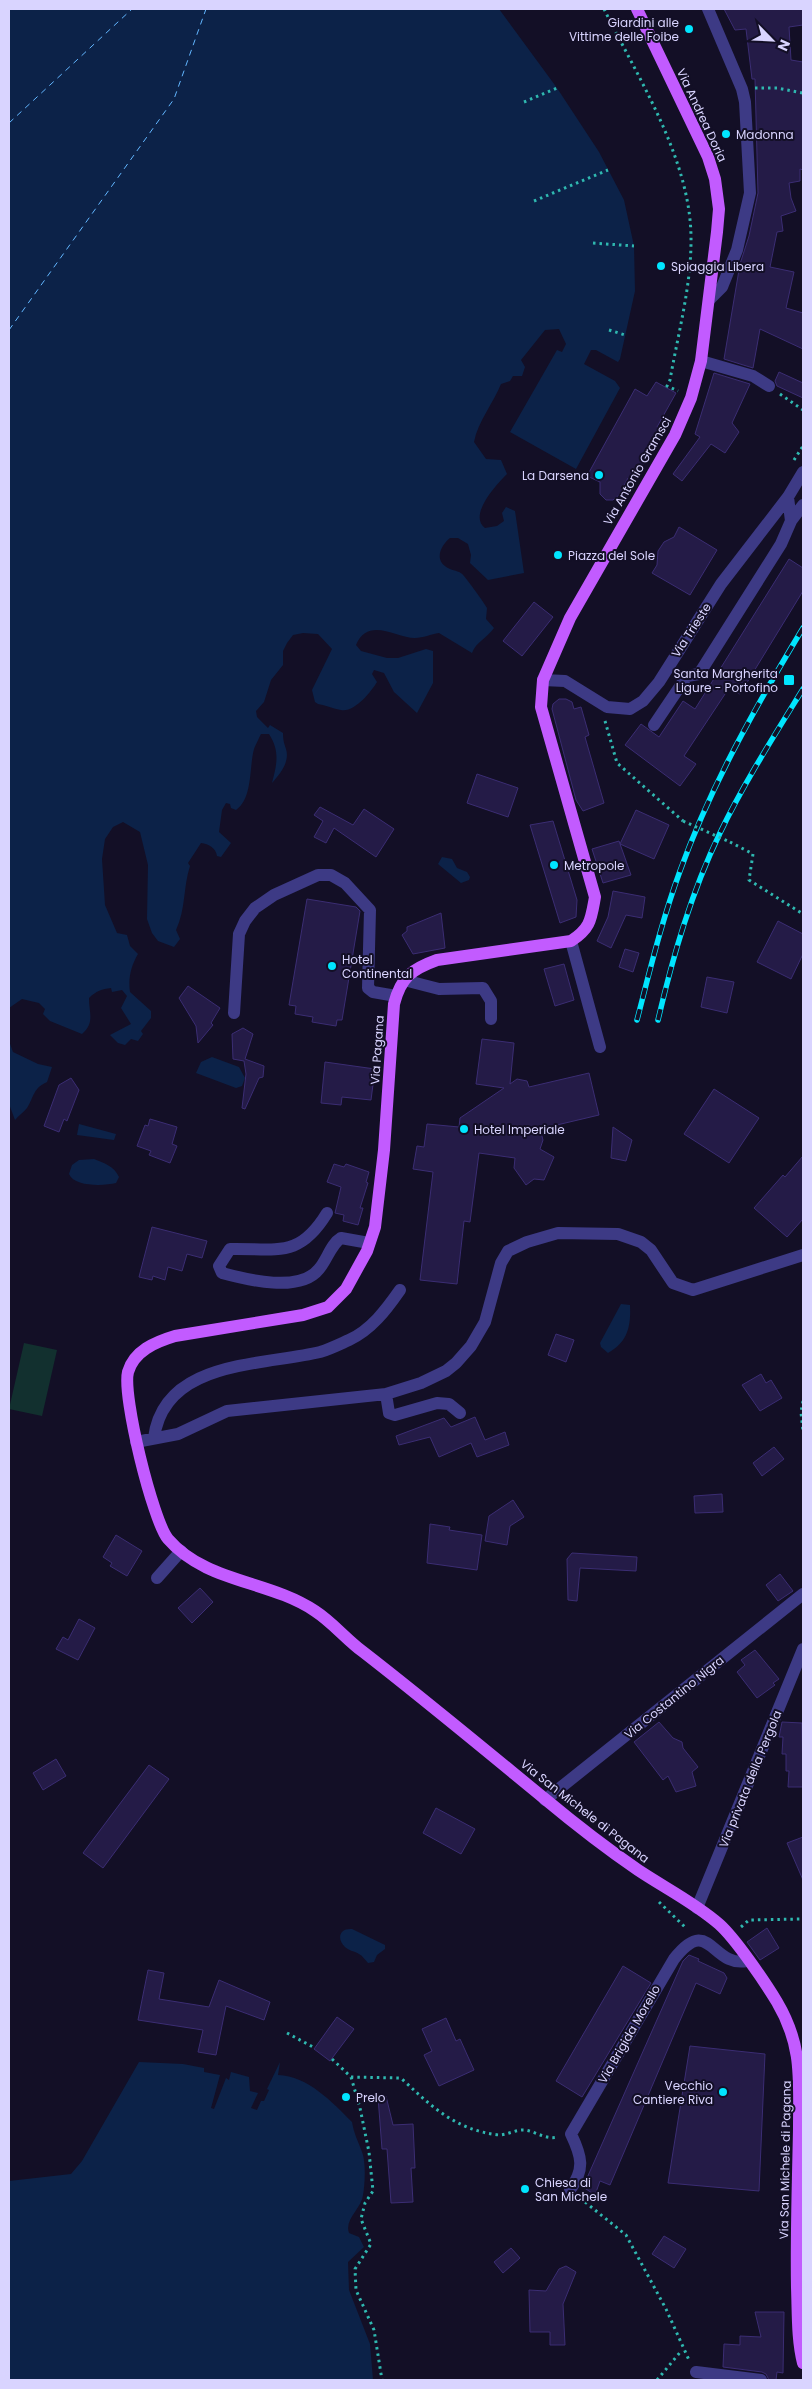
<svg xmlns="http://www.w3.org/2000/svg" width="812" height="2389" viewBox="0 0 812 2389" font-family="Poppins,sans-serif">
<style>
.green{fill:#12302f}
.water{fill:#0c2248}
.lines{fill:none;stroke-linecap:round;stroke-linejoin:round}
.ferry{stroke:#62b6ff;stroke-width:1;stroke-dasharray:6 5;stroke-linecap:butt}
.building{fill:#241b47;stroke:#3b2d73}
.path{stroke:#2fb8b0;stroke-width:3;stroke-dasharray:2.5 4;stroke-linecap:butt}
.minor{stroke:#3d3a85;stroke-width:12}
.major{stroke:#c25bff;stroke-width:12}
.rail-casing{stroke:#00e5ff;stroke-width:5.5}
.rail{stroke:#130f26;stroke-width:4;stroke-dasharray:11;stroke-linecap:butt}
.path-bridge{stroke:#2fb8b0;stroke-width:3;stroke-dasharray:2.5 4;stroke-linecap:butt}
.poi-dot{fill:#00e5ff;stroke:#130f26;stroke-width:2}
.labels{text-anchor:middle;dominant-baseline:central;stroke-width:4;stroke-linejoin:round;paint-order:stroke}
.poi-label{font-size:12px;fill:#d9d4ff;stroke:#130f26;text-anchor:start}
.street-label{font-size:12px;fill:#d9d4ff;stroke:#130f26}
</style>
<rect width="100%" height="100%" fill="#130f26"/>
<path class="green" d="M24,1343L57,1350L42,1416L9,1409Z"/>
<path class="water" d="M9,9H499L557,88L599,152L624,200L634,246L635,291L620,359L618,362L596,350H591L584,364L615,381L620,388L576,469L510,432L557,350L562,352L566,344L559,329L545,330L521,360L525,367L522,376H513L510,381L501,384C493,404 478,421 474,442L486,459L501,460L507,474C496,485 468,515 485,528L497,526L504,521L502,513L506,507L515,511L524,573L488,580L470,563L471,555L468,544L458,538H450C440,546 433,562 450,569C455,571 460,571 464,576C472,586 480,597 487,608L486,619L494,628C487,638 476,642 472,653L439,633C431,634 423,638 415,638C396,638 368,616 356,645L361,651L387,658H398L426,649L433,651V683L417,713L394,692L384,673L374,670L372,674L377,682C371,692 354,713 341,710C333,709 326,705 318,704L315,702L312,690L332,649L318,634L303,633L293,635L287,643L283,651V665L271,680L264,702L256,711L257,717L268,728L270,725L283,733C283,740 284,743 286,749C290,762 280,774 272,783C277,764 280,751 269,734H261C259,738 256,744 254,749C249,767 253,798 236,810L231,808L230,804L226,803L222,810L219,832L231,843L221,857L217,856C216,848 209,844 201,843L188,863L190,866C183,887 186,909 176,930L180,939L174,947L158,941L152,933L147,919L148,865L140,832L123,822L113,827L105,839L102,859L105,905L117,933L127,935L130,946L138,954C131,966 128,978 130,992L151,1011V1018L141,1031L143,1034L138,1041L131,1039L125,1045L118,1043L110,1035L131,1024L121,1008L127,996L122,990L112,992L111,988C102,989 96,991 89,998C89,1013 95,1023 82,1034L50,1021L43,1014L45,1009L39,1003L22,999L9,1008Z
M442,857L452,859L457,868L467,872L470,877L469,880L461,883L438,864Z
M9,1041L13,1052L38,1064L52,1067L47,1082C33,1088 34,1097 27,1108C24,1112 18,1116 15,1120L9,1104Z
M212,1057L239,1067L245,1078L242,1086L236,1088L196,1073L201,1062Z
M79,1124L116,1134L114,1140L77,1135Z
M94,1159C104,1163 114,1166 119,1177L116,1183C104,1186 74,1187 69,1174L72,1165L79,1160Z
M621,1304L630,1305C631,1326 628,1342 608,1353L601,1347L600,1343Z
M352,1929L385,1945V1949L377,1955L374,1962L368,1963C365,1960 363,1956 359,1954C355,1951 349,1951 345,1947C336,1938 340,1928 352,1929Z
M139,2062L183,2064L204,2068V2072L220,2075L211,2108L214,2109L226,2078L229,2080L231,2072L249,2077L250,2091L258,2093L251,2108L257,2110L261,2101H264L269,2090L267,2089L280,2062L278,2075C308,2076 332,2102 352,2122C354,2134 358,2141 362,2152C366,2162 365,2184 363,2195C362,2208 344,2219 349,2233L359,2237L364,2247L348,2262L349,2290L370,2344L373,2380H9V2181L71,2174L82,2161Z"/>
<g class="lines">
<path class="ferry" d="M9,123L132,9
M9,330L174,99L206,9"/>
</g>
<path class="building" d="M724,9H803V25L789,27L791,60L803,62V170L800,169V181L789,183L791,198L796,211L781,216L783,231L777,232L770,267L794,272L786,308L803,313V349L760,329L753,368L724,359L740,264L749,236L758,193L755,79H752L746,29L735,30Z
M779,372L803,383V398L777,386L775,381Z
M714,373L750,384L732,423L739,432L725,453L711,444L682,481L673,474L700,437L695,434Z
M656,382L676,393L657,427L662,429L634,481L628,478L619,495L613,500H606L600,494V482L587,476L635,389L647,396Z
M679,527L717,550L690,595L652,573L657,565L658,551L664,542L674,537Z
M789,559L803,568V591L740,694L729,688L684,756L696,764L680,786L625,745L641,724L659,737L683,701L695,709Z
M534,602L553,617L522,656L503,641Z
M559,699H566L572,702L574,709L581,707L589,735L585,737L604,803L583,811L576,800L552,709L553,704Z
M477,774L518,788L508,817L467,803Z
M320,807L353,825L364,809L394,829L376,857L334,828L326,843L314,837L323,821L314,815Z
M636,810L669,825L654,859L620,844Z
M553,821L577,900L576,917L560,923L530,825Z
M619,841L631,875L603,883L592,849Z
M613,891L645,897L642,918L626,915L611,948L597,941L608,917Z
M307,899L356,907L360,911L342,1020H337L336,1026L312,1022L313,1017L295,1014L296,1006L289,1005Z
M441,913L445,948L413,954L402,935L407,931V927Z
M778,921L803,934V954L791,979L757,962Z
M625,949L639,953L633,972L619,967Z
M564,964L574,1000L555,1006L544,969Z
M707,977L734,982L727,1013L701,1007Z
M188,986L220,1008L211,1023L213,1025L198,1043L196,1026L179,998Z
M243,1028L253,1034L245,1059L264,1066L263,1077L259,1078L245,1109L242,1108L246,1074L244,1061L233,1059L232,1034Z
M482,1039L514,1043L510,1084L517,1079L527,1081L529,1087L589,1073L599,1115L540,1129L543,1140L540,1149L554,1157L544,1180L534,1179L526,1185L514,1168L515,1158L479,1153L470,1222L464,1221L457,1284L420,1280L433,1172L413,1169L417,1146L424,1147L427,1124L459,1127L460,1118L504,1088L476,1084Z
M325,1062L375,1069L371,1100L342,1097L341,1105L321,1103Z
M71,1078L79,1090L67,1121L64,1119L59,1132L44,1126L59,1085Z
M714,1089L759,1118L729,1163L684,1134Z
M150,1119L177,1127L172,1144L177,1146L170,1163L149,1155L151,1151L137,1146L145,1125L148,1126Z
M613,1127L632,1140L626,1161L611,1158Z
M803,1156V1219L787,1237L754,1208L783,1175L785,1177Z
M334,1164L344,1167L346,1164L369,1172L366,1182L368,1183L360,1208H363L358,1225L343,1221L344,1215L335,1213L341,1187L327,1182Z
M152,1227L207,1241L202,1258L187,1254L182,1271L168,1267L165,1280L153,1276L152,1280L139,1277Z
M556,1334L574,1340L566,1362L548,1355Z
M761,1374L766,1383L771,1380L782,1398L760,1411L742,1385Z
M475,1417L485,1440L505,1432L509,1445L477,1457L471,1443L439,1457L430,1437L399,1445L396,1436L444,1418L451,1427Z
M774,1447L784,1459L762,1476L753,1463Z
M722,1494L723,1512L695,1513L694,1496Z
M513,1500L524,1517L510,1526L507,1545L485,1541L489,1516Z
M430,1524L450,1527L449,1530L482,1535L477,1570L427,1563Z
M116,1535L142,1551L127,1576L110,1566L112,1563L103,1557Z
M572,1553L637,1557L636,1571L580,1568L577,1601L568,1600L567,1559Z
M780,1574L793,1591L778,1601L766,1585Z
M200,1588L213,1602L192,1623L178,1608Z
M79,1619L95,1628L78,1660L56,1649L63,1637L68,1640Z
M755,1650L779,1679L773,1683L775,1685L757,1698L737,1672L745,1665L741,1660Z
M659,1722L673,1738L682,1742L683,1748L698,1767L692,1772L696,1786L676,1792L668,1776L663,1780L634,1742Z
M782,1722L802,1723L803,1787H788L789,1771H786V1754H782L783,1737H779Z
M56,1759L66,1776L43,1790L33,1773Z
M149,1765L169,1779L103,1868L83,1853Z
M436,1808L475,1829L461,1854L423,1833Z
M803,1837V1880L787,1843Z
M767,1928L779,1948L760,1960L747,1942Z
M689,1955L699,1959L698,1961L724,1973L727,1978L720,1994L696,1983L610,2185L600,2181L595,2195L583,2187L683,1961Z
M623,1966L651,1983L582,2097L556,2081Z
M148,1970L164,1973L159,1999L209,2007L219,1980L270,2002L264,2020L226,2006L216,2055L198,2052L203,2030L138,2020Z
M337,2017L354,2029L330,2061L314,2049Z
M446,2018L456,2041L460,2039L474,2070L439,2086L424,2055L432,2051L422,2029Z
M690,2046L765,2054L759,2191L668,2183Z
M386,2096L393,2125L413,2124L415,2168H411L413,2202L391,2203L387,2149H382L378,2097Z
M664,2236L686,2249L674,2268L652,2254Z
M511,2248L520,2258L503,2273L494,2262Z
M566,2266L576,2272L563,2304L565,2345H550V2332H530L529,2290L546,2291L559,2269Z
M755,2312H784L783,2373L777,2372L776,2380H769L766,2374L762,2372L723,2367L724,2344L740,2345V2336L761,2337Z"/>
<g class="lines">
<path class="path" d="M604,9C638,78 692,161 691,241C691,287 678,334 670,380L667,386L678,391
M755,88H777L803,93
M524,102L557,88
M534,201L608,170
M593,243L634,246
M609,330L625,335
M780,394L803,410
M794,460L803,446
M605,721L617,763L683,821
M730,842L753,854L749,880L803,914
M803,1401L801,1412L803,1431
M659,1902L687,1929
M741,1927L749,1920L803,1919
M287,2033L313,2047
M332,2059L351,2077L401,2078C431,2106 455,2130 499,2135C507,2135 517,2129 525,2130C537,2132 546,2140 558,2137
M351,2077L360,2108L369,2152L373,2191L365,2203L361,2219L371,2244L355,2269L356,2290L374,2330L382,2380
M580,2198L626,2235L666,2309L689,2360
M657,2380L682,2350"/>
<path class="minor" d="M708,9L742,89L745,102L750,193L737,250L722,287L710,299
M701,361L753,376L769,386
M791,521L803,505
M543,680L565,681L607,707L630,709L643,701L659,682L721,584L788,497L803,472
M654,725L687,676L699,674L781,544L791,521L788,497
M571,941L600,1047
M404,980L439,989L483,988L491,1001V1019
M234,1013L239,934L245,921L255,908L274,895L318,875H331L345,883L370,910L368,988L373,992L396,996
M327,1213C299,1259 277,1248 230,1249L219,1266L222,1273C248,1280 300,1293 319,1269C327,1260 331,1244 341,1238L369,1243
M386,1394L389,1413L395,1415L437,1403L449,1404L460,1413
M154,1438C164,1360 262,1366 320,1352C330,1349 340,1344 349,1340C371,1330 386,1310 400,1290
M136,1442L178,1434L227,1411L386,1394L421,1383L446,1371L456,1363L471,1346L485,1322L501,1263L508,1251L527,1242L558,1233L618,1234L641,1242L651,1250L673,1283L693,1290L803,1255
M157,1578L181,1551
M545,1800L803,1594
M697,1908L803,1649
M570,2190C585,2169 582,2157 571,2134L674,1959C710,1913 711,1968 747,1961
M696,2372L761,2380"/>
<path class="major" d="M637,9L708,157L715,179L719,209L717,232L701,361L691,398L675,435L570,618L543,680L541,707L595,897C591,919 591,928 571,941L437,960C412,969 401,977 394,1004L384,1150L375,1227L367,1251L346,1289L328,1307L303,1315L175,1336C155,1342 134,1351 128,1372C122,1396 153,1521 168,1539C206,1583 269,1580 315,1611C332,1622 346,1639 362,1651C424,1699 484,1749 545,1799C575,1824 606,1848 638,1870C665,1888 695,1903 719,1924C735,1938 765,1982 777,2002C803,2046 799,2079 799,2129C798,2182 796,2235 797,2288C798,2313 797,2339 803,2363"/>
<defs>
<path id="rail" d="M637,1020C650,970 662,920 680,871C711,785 756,706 803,628
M658,1020C673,956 691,893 720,833C744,783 774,736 803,689"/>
</defs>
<use href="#rail" class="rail-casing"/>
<use href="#rail" class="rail"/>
<path class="path-bridge" d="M683,821L730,842"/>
</g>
<g class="poi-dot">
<circle cx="689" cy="29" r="5"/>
<circle cx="726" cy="134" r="5"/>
<circle cx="661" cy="266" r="5"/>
<circle cx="599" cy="475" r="5"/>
<circle cx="558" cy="555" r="5"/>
<rect x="783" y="674" width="12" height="12" rx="2.5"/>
<circle cx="554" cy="865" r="5"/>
<circle cx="332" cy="966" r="5"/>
<circle cx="464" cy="1129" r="5"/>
<circle cx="723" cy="2092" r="5"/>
<circle cx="346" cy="2097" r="5"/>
<circle cx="525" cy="2189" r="5"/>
</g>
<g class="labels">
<g class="poi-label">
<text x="679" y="22" text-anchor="end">Giardini alle<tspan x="679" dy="14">Vittime delle Foibe</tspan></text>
<text x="736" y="134">Madonna</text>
<text x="671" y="266">Spiaggia Libera</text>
<text x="589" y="475" text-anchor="end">La Darsena</text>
<text x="568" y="555">Piazza del Sole</text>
<text x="778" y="673" text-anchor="end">Santa Margherita<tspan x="778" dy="14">Ligure - Portofino</tspan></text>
<text x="564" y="865">Metropole</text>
<text x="342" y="959">Hotel<tspan x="342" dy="14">Continental</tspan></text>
<text x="474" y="1129">Hotel Imperiale</text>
<text x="713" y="2085" text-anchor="end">Vecchio<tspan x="713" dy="14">Cantiere Riva</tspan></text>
<text x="356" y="2097">Prelo</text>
<text x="535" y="2182">Chiesa di<tspan x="535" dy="14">San Michele</tspan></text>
</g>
<g class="street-label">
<text transform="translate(702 115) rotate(65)">Via Andrea Doria</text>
<text transform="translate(637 471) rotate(-60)">Via Antonio Gramsci</text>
<text transform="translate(691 630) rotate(-57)">Via Trieste</text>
<text transform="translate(377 1050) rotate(-86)">Via Pagana</text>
<text transform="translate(674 1697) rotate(-39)">Via Costantino Nigra</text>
<text transform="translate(750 1779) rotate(-68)">Via privata della Pergola</text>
<text transform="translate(585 1811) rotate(38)">Via San Michele di Pagana</text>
<text transform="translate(629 2034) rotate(-60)">Via Brigida Morello</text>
<text transform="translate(785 2160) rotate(-89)">Via San Michele di Pagana</text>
</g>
</g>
<rect width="812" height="2389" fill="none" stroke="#d9d4ff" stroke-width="20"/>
<g transform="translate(772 40) rotate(114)" stroke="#130f26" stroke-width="4" paint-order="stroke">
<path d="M0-4L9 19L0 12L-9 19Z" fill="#d9d4ff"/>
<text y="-8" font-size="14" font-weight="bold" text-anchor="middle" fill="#d9d4ff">N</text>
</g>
</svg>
